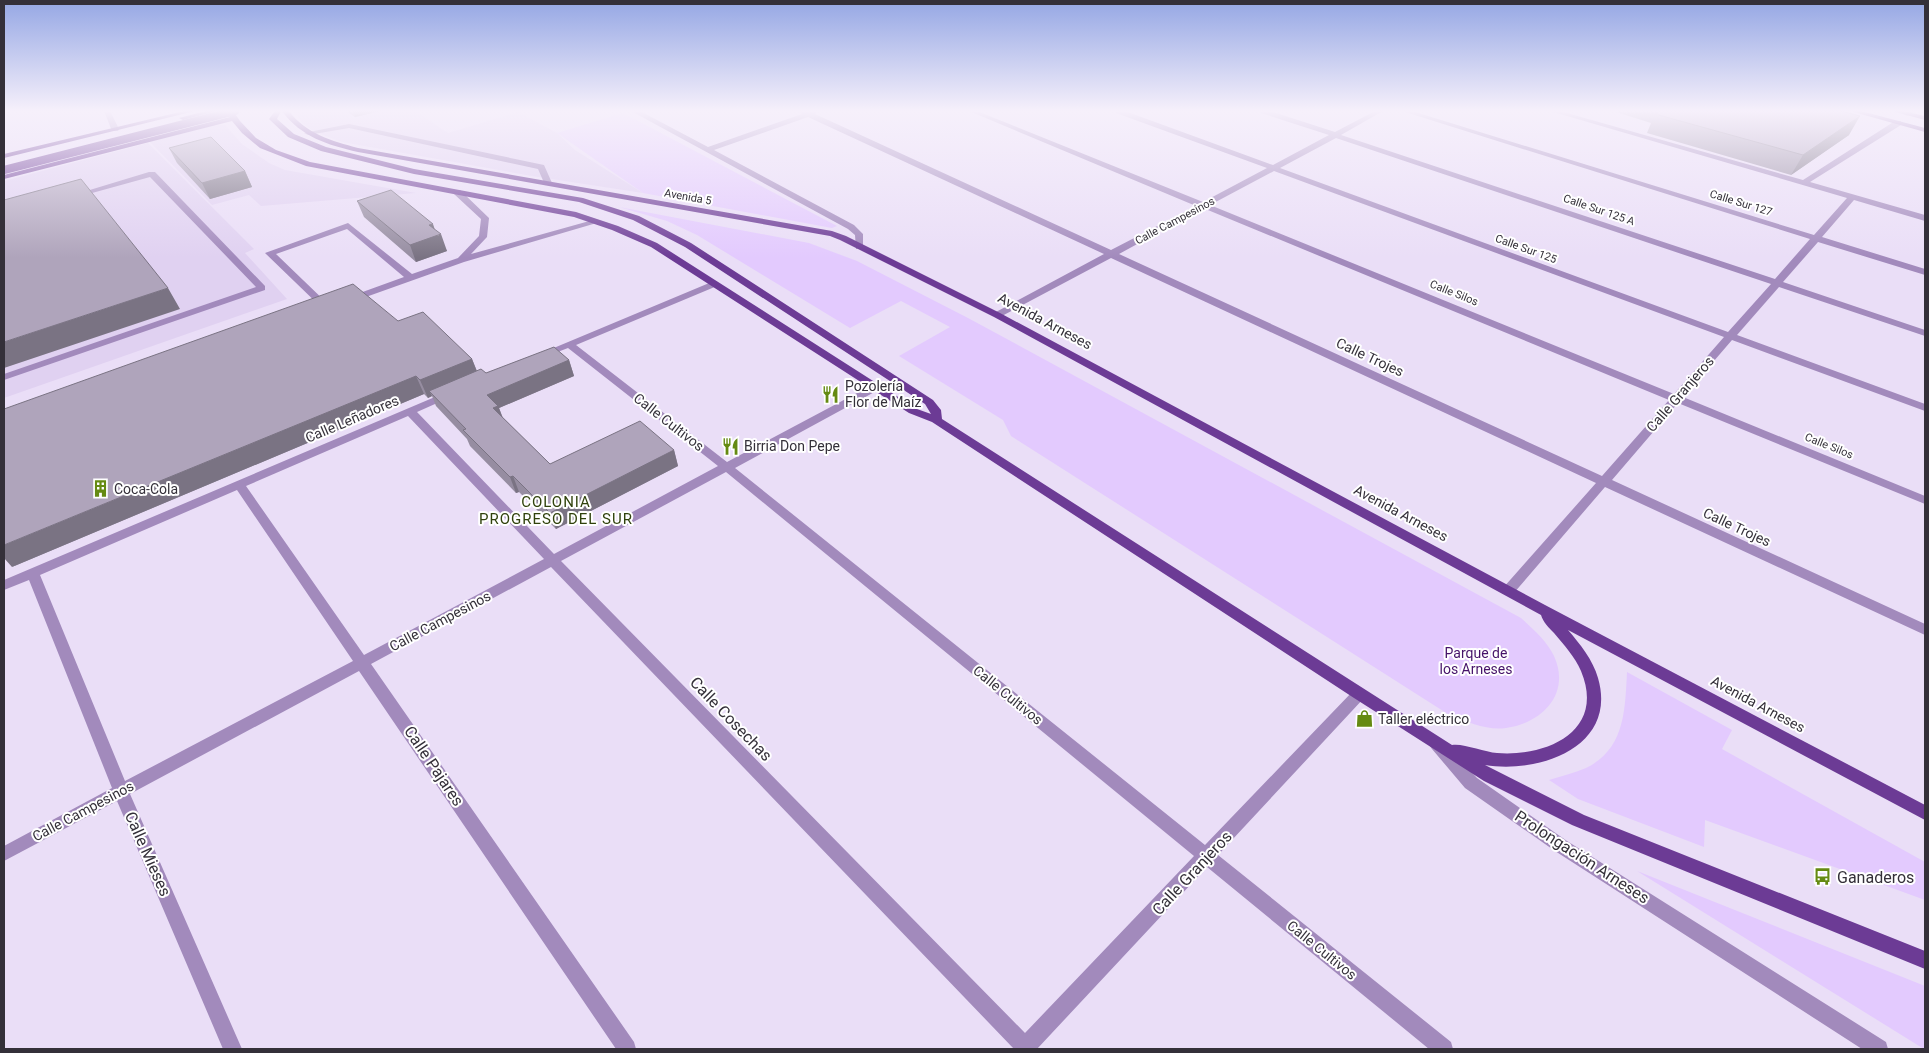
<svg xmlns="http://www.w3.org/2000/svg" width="1929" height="1053" viewBox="0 0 1929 1053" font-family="Roboto,sans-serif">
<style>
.built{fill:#e0d1f1}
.green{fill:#e3cafe}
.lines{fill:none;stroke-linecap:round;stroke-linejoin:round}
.minor{fill:#a28abc;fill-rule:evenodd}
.major{fill:#6c3b95;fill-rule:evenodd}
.major-bridge{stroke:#6c3b95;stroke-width:8}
.wall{fill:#968da1}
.shaded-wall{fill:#7a7383}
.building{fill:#afa4bb;stroke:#7a7383}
.labels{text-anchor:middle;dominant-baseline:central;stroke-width:4;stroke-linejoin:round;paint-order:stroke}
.far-street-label{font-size:11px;fill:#343039;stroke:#fff}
.street-label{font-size:14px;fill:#343039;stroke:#fff}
.poi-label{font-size:14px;fill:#343039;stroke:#fff;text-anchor:start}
.park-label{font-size:14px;fill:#451269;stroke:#fff}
.neighbourhood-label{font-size:15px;letter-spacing:1px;fill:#30420c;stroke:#fff}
.near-street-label{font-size:16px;fill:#343039;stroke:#fff}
.near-poi-label{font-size:16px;fill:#343039;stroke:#fff;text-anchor:start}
</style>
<rect width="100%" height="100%" fill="#eadef7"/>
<path class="built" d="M295,111H415L448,133L518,112L557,133L575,150L643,193L532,176L342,142L315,132L302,123Z
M214,125H225L242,144L269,163L285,170L416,193L261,206L249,195L212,205L150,142Z
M148,143L254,249L245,253L287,299L4,398V181Z"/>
<path class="green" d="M623,113L837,226L832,228L643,193L557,133Z
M619,207L809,243L857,261L968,318L1521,618C1533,629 1547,641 1554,656C1571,693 1543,723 1506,728C1488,731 1468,722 1451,716L1011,436L1003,420L899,356L950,327L901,301L850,328L697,235L667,221Z
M1627,672L1732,730L1722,749L1925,862V900L1705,820L1704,847L1578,799L1549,780C1561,776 1574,773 1586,768C1625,749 1625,710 1627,672Z
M1637,871L1925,986V1049H1924Z"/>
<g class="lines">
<path class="minor" d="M104,111H110L119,129L118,131H112Z
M631,111H640L708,147L802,114L799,111H817L815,114L1111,250L1196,206L969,111H977L1203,202L1267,168L1116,113V111H1125L1273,165L1329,135L1261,113V111H1270L1335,132L1375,111H1383L1341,135L1775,279L1810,239L1402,111H1412L1814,235L1847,198L1550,111H1560L1803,180L1895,121H1901V125L1810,182L1925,215V221L1854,200L1822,237L1925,269V275L1818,242L1783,282L1925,330V336L1779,287L1737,335L1925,404V411L1732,340L1683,397L1925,496V504L1678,403L1612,480L1925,624V635L1605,487L1513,594H1503L1501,591L1503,588L1596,483L1111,258L1000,317H994V313L1104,254L808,117L714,150L854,225L863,234V247L856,249L855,235L848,229ZM1336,138L1771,284L1728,332L1280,168ZM1274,171L1724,337L1674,394L1210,205ZM1203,208L1669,400L1602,476L1119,254Z
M1907,111H1915L1907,116L1903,114Z
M349,124L544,165L552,183L545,185L538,169L349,128L308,135L304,133Z
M149,172H155L265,286V290L4,380V374L256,287L150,177L74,198L70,196Z
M454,190H460L489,218L487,237L471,254L593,220L600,222L464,262L349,303L346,302V298L404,277L347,229L276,254L330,306V310H324L265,253L348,223L412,274L458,258L479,236L481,219L454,194Z
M714,281L717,282V286L576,345L727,462L872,385H880L881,387L880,389L735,468L1205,845L1354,690L1359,688L1364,690L1366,694L1364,698L1218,855L1451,1042L1453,1049H1429L1207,867L1037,1049H1014L551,567L371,664L634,1042L636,1049H616L359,671L130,794L242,1049H223L117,801L4,861V846L112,788L29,580L4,590V580L449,391L453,392L454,394L453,396L417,412L554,554L718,466L568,348L542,358L537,355ZM408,416L544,559L364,655L246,486ZM726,472L1194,856L1025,1033L561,561ZM237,490L353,661L125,781L40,575Z
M1437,739L1442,741L1477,778L1567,841L1886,1042L1888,1049H1862L1555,851L1465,788L1432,749L1429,745L1432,741Z"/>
<path class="major" d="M184,111H195L4,158V154Z
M206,111H217L183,120L179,118Z
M226,111H233L240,121L256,138L276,150L310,162L576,212L618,226L657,243L917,409L931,414L925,404L685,247L633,220L579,202L414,174L321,151L288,137L269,119L275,111H281L277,119L294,134L326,147L414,169L583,198L639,216L691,243L933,400L941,410L942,419L1452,745C1463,743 1484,752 1497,753C1547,757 1606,731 1581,671C1575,657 1564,645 1554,633C1549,628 1543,622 1541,615L994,317L840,240L830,236L358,152C328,145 301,137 282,111H289C306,134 332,141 358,148L832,231L846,236L1000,313L1545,605L1925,805V820L1568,630C1580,644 1593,660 1598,678C1618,747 1539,774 1485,765L1584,815L1925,951V969L1572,825L1484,781L1354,698L932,422L909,413L651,247L612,230L574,217L306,166L260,148L242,133L232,121L4,179V175L230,117Z
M1850,111H1861L1925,128V132Z
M1892,111H1903L1925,116V120Z"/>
<path class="major-bridge" d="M4,170L235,111"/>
</g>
<path class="wall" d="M346,111H380L355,117Z
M1613,111H1842L1849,135L1791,175L1647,133L1651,123Z
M169,148L245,171L252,187L210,199L177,163Z
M357,201L434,229L447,251L416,262L364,217Z
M398,321L472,359L477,371L486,373L569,360L574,376L499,408L503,418L550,464L674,450L678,466L556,529L519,492L516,493L470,446L467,439L436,406L432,396L428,398L424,394L12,567Z"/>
<path class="shaded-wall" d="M353,111H380L355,117Z
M1860,116L1849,135L1791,175L1803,155Z
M245,171L252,187L210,199L202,183Z
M433,224L437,236L441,234L447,251L416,262L410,245L429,225Z
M168,288L180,309L4,368V342Z
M472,359L479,377L429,391L432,396L428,398L420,380Z
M569,360L574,376L499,408L504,422L499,424L487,395Z
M416,376L424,394L12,567L4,558V545Z
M674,450L678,466L556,529L550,513Z
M513,476L519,492L516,493L510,477Z"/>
<path class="building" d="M1661,111H1842L1860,116L1803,155L1655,114Z
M211,137L245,171L202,183L169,148Z
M81,179L168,288L4,342V200Z
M391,190L433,224L429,225L441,234L410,245L357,201Z
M353,284L398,321L423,312L472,359L420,380L416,376L4,545V409Z
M554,347L569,360L487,395L498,406L493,408L550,464L640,421L674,450L550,513L513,476L510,477L463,430L466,429L429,391L481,369L486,373Z"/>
<linearGradient id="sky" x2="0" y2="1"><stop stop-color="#95a7e4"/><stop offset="0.43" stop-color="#f6f0fb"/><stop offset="1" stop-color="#f6f0fb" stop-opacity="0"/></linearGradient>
<rect width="1929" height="258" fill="url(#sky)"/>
<defs>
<symbol id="restaurant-bare" viewBox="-9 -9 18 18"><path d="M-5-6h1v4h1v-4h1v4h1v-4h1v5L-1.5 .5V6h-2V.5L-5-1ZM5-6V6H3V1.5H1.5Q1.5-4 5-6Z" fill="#658a12" stroke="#fff" stroke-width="2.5" paint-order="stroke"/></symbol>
<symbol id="building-bare" viewBox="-9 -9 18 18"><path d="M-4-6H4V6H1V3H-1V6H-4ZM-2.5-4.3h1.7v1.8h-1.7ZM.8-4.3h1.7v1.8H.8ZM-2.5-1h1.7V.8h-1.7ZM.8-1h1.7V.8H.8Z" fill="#658a12" stroke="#fff" stroke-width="2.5" paint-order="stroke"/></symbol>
<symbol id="shop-bare" viewBox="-9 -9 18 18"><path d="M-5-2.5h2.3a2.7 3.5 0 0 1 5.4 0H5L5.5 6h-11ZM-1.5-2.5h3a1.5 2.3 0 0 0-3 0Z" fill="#658a12" stroke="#fff" stroke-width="2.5" paint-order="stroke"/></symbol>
<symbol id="bus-bare" viewBox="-9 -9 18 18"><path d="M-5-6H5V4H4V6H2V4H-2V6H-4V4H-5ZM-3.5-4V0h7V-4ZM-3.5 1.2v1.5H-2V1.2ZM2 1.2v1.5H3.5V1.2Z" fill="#658a12" stroke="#fff" stroke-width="2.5" paint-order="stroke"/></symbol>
</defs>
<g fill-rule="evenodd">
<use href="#restaurant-bare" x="818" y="382" width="25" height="25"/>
<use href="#restaurant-bare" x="718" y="434" width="25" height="25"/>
<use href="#building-bare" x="88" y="476" width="25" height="25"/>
<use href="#shop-bare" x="1352" y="706" width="25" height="25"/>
<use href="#bus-bare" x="1810" y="864" width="25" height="25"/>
</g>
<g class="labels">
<g class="far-street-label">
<text transform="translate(688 197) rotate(10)">Avenida 5</text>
<text transform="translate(1741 203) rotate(17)">Calle Sur 127</text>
<text transform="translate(1599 210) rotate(19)">Calle Sur 125 A</text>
<text transform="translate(1175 221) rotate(-28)">Calle Campesinos</text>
<text transform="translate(1526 249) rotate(20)">Calle Sur 125</text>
<text transform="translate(1454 293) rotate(22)">Calle Silos</text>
<text transform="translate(1829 446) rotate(22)">Calle Silos</text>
</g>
<g class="street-label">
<text transform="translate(1045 321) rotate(28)">Avenida Arneses</text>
<text transform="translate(1370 357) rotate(25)">Calle Trojes</text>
<text transform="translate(1680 394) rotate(-49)">Calle Granjeros</text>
<text transform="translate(352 419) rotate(-23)">Calle Leñadores</text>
<text transform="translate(669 422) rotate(38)">Calle Cultivos</text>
<text transform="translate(1401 513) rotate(28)">Avenida Arneses</text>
<text transform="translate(1737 527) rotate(25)">Calle Trojes</text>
<text transform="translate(440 621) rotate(-28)">Calle Campesinos</text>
<text transform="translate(1008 695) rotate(39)">Calle Cultivos</text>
<text transform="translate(1758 704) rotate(28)">Avenida Arneses</text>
<text transform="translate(83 811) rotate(-28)">Calle Campesinos</text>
<text transform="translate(1322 950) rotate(39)">Calle Cultivos</text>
</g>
<g class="poi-label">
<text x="845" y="386">Pozolería<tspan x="845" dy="16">Flor de Maíz</tspan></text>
<text x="744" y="446">Birria Don Pepe</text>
<text x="114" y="489">Coca-Cola</text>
<text x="1378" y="719">Taller eléctrico</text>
</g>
<g class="park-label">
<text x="1476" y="653">Parque de<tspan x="1476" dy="16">los Arneses</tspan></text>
</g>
<g class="neighbourhood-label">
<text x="556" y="502">COLONIA<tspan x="556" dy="17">PROGRESO DEL SUR</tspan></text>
</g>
<g class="near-street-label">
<text transform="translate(731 719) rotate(46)">Calle Cosechas</text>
<text transform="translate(434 766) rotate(56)">Calle Pajares</text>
<text transform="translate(148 854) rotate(66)">Calle Mieses</text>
<text transform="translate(1582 857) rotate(33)">Prolongación Arneses</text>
<text transform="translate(1192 873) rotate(-47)">Calle Granjeros</text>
</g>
<g class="near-poi-label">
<text x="1837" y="877">Ganaderos</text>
</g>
</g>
<rect width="1929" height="1053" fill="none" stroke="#343039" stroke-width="10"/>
</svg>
